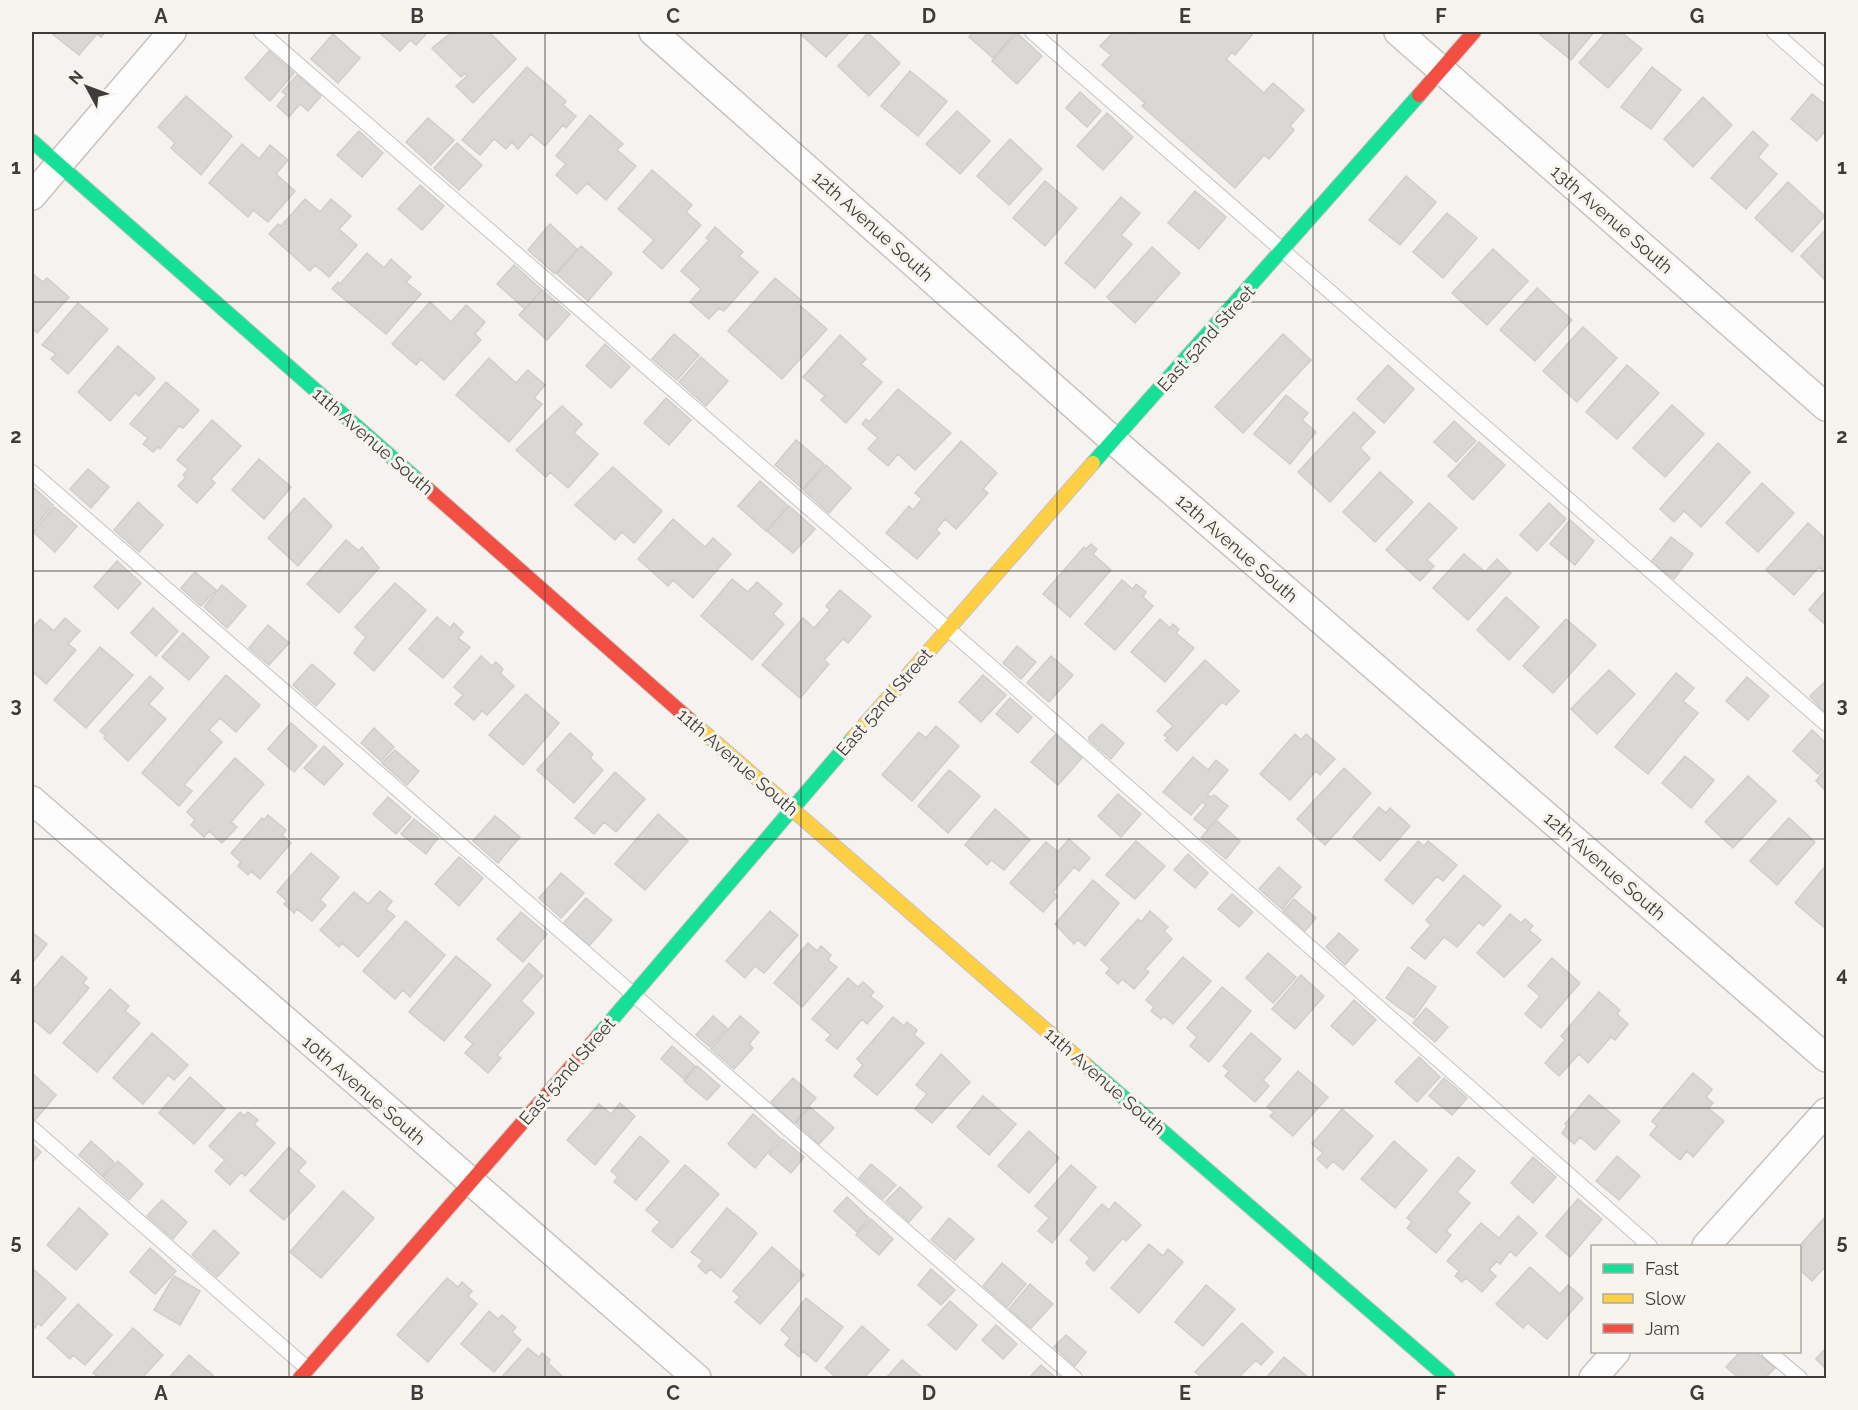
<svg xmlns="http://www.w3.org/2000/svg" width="1858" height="1410" viewBox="0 0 1858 1410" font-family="Raleway,sans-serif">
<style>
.building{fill:#dad8d6;stroke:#d0cecb;stroke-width:1.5}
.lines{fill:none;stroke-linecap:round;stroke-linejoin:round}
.lane-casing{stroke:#c6c3c1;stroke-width:16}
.street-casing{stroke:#c6c3c1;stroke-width:30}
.fast-casing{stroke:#c6c3c1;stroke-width:16}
.slow-casing{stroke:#c6c3c1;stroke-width:16}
.jam-casing{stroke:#c6c3c1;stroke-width:16}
.lane{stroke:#fefdfd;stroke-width:14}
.street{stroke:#fefdfd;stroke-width:27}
.fast{stroke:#16e098;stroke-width:14}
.slow{stroke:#ffcf43;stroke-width:14}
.jam{stroke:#f24e42;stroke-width:14}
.grid{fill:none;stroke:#3e3c3a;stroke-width:1.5;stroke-opacity:0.55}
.labels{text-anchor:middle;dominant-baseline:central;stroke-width:6;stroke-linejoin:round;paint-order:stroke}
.street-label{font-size:18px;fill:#3e3c3a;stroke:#f7f3ed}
.neatline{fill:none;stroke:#3e3c3a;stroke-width:2}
.grid-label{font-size:20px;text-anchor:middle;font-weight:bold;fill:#3e3c3a}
</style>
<rect width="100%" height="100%" fill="#f5f2ef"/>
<path class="building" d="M50,32H106L101,37L97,34L79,55Z
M383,32H428L416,45L410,40L400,51L381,34Z
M452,32H489L516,59L473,103L456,86L467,76L465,73L461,77L432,48Z
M798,32H850L826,57Z
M974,32H1011L1014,34L993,58L969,37Z
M1114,32H1127L1130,34L1132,32H1249L1252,35L1235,55L1232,52L1226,59L1264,93L1273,83L1304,110L1290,126L1294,130L1269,159L1264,155L1235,188L1142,106L1145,103L1102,65L1111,55L1100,46Z
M1537,32H1594L1571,60Z
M1606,32H1621L1642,49L1608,88L1579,63Z
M868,33L900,63L869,96L838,66Z
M1017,33L1042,56L1017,84L992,61Z
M333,34L360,58L338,83L311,59Z
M269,51L294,73L270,101L245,78Z
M527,67L566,101L563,105L576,116L566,128L563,125L545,146L531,134L518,149L512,142L506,149L494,139L480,155L462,140Z
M1652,67L1681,90L1651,129L1621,107Z
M910,71L947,101L918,136L881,106Z
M297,75L321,96L308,111L300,104L289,117L277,106L286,95L282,92Z
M1080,92L1101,111L1087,127L1066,108Z
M1812,94L1826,105V130L1817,141L1791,119Z
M186,96L232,136L201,175L171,148L175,143L158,127Z
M1703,97L1732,125L1693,167L1664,139Z
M957,111L990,141L960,174L926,144Z
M1107,113L1133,137L1103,170L1077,146Z
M590,115L623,144L617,150L636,166L606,200L587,183L577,194L556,175L566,164L556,156Z
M428,118L454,140L431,165L406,142Z
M359,131L383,153L362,177L337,155Z
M1753,131L1768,145L1758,157L1777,174L1746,209L1711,178Z
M1010,139L1042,169L1009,205L977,176Z
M457,143L482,165L459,190L434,168Z
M242,144L259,159L270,145L288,160L276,174L295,191L268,222L253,210L248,217L209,183Z
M652,170L692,205L686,212L701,225L662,269L643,252L654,240L618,209Z
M1406,176L1436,202L1400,245L1369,220Z
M1045,181L1077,208L1045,246L1013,218Z
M1788,182L1825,216L1792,252L1755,218Z
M420,185L444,206L422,230L398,209Z
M1195,191L1226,217L1199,249L1168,223Z
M1121,197L1140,213L1121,235L1132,244L1095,288L1065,263Z
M305,199L320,212L331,199L351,216L339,229L357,245L329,277L315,265L310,271L269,234L278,224L281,226Z
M1447,213L1477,238L1443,278L1413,252Z
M550,224L577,249L555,274L528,250Z
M715,227L743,252L739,256L758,272L724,311L719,308L709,319L690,302L701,289L681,271L709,240L706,238Z
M1826,229V281L1801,256Z
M581,246L612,273L588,301L557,274Z
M1152,247L1180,273L1135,323L1107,297Z
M1493,249L1528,281L1487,325L1452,293Z
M367,253L384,268L391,259L411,277L406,282L421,294L386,334L332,289L338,282L340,284Z
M514,265L542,290L525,309L497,284Z
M32,273L43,282L47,278L69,297L37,333L32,328Z
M775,278L801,300L798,304L827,329L782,379L728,331Z
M1537,288L1572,320L1535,361L1500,330Z
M542,290L570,314L547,340L519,315Z
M430,302L451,322L466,305L485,322L475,334L481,340L444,380L421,359L416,365L392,344Z
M78,303L108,329L68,374L51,359L56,354L42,345Z
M1583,327L1617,358L1577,402L1543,371Z
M674,334L699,355L677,380L652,359Z
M1283,334L1311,360L1243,433L1215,407Z
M840,335L866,359L861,364L882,382L846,423L821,400L825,396L803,377Z
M605,344L630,367L611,388L586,366Z
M118,346L155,378L139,396L135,393L110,421L78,392Z
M701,357L728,381L706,406L679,382Z
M489,358L516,383L528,370L545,385L534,398L542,404L509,442L456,395Z
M1388,365L1414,389L1384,423L1357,399Z
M1627,365L1659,393L1617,439L1586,412Z
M166,382L199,410L183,428L179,426L160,449L158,447L153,452L143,444L148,438L130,424Z
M898,389L951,433L915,470L898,454L888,466L868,449L878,438L862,424L866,419L869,422Z
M1286,395L1308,413L1302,420L1316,432L1290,464L1254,434Z
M666,398L691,420L669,445L644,423Z
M1672,405L1704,434L1665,477L1633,448Z
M562,406L582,424L574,433L598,454L568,488L550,472L546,477L516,450Z
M1354,412L1375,432L1360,448L1370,458L1330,502L1298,472Z
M212,420L241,446L211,479L215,483L197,503L178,486L186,477L183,475L188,469L177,460Z
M1454,421L1476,441L1456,462L1434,442Z
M796,440L824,464L803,489L775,465Z
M961,441L997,473L983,489L988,493L956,529L945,519L936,530L940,533L917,559L886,533L909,506L913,510L922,499L915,493Z
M1479,442L1505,465L1473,500L1448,476Z
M1718,443L1750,472L1701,527L1684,511L1674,522L1660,509Z
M259,459L291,487L264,519L232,490Z
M826,465L851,488L829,513L803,490Z
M613,467L662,511L634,543L622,532L615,540L575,505Z
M88,469L109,487L91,508L70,489Z
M1380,472L1413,502L1375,542L1343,512Z
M760,481L788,506L766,531L738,506Z
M1762,483L1794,513L1758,552L1726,523Z
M32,486L53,505L32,530Z
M304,498L332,526L298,566L268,538Z
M138,502L163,525L139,552L114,530Z
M1429,503L1457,528L1427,560L1434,566L1420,581L1386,550Z
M1549,503L1566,519L1537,551L1520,535Z
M789,506L815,529L793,553L767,531Z
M54,507L77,526L55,552L33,532Z
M673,519L705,547L713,538L731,554L693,598L673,580L668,586L638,559Z
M1570,520L1594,541L1575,565L1550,544Z
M1808,523L1826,539V573L1819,567L1794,595L1766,570Z
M1671,537L1693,554L1674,579L1651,562Z
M346,540L359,551L362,547L379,568L339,613L307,584Z
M1091,544L1097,549L1093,554L1111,570L1070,617L1043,594L1084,547L1086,549Z
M1464,554L1485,572L1497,559L1511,573L1468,620L1433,588Z
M117,561L141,583L118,609L94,587Z
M195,572L216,590L201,606L181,588Z
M732,579L748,592L757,582L782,604L773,614L784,624L752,660L701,616Z
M1122,580L1133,589L1136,584L1146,592L1143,597L1153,606L1115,650L1085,624Z
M395,583L426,610L374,671L354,653L366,637L355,627Z
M222,585L246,606L227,628L204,607Z
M840,590L871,616L848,643L843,639L824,660L829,664L800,698L762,665L803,618L814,628L830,610L826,606Z
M1826,590V625L1809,610Z
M1506,597L1539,627L1509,660L1477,630Z
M153,608L178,631L156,656L131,633Z
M437,617L450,628L454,623L463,632L458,638L470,647L443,678L409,649Z
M65,618L80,631L68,644L76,650L46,684L33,672L32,674V629L40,619L54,631Z
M1160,619L1170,628L1173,624L1179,629L1176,633L1194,648L1165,682L1131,652Z
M1566,619L1596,645L1553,693L1523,666Z
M268,625L289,643L269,665L249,648Z
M183,633L209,657L189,680L162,657Z
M1017,646L1036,662L1021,679L1003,663Z
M100,647L133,675L86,728L54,700Z
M481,656L492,666L496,662L503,669L500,673L514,686L487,715L482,711L474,720L455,704L463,695L454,687Z
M1051,656L1073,675L1049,702L1027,683Z
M1205,660L1239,691L1226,705L1222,702L1177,751L1165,740L1168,738L1164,735L1173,726L1157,711Z
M312,664L335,684L316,706L293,685Z
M1609,670L1635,694L1597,734L1571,709Z
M1676,673L1694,688L1683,701L1698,713L1648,774L1615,747Z
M226,675L260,705L236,732L220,718L209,730L222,742L184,785L192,791L179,806L142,773Z
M983,675L1006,695L981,722L959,702Z
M150,676L163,688L149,704L166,719L128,761L104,738L106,736L100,731Z
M1747,677L1769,696L1748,720L1726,701Z
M1826,681V714L1810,696Z
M526,694L559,723L523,765L489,735Z
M1010,698L1032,717L1018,733L996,714Z
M291,723L317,746L294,772L268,749Z
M1102,724L1124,743L1111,759L1089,740V737Z
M936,726L959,746L912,801L882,775L919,732L926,738Z
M374,728L394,747L381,761L361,743Z
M1812,730L1826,743V765L1818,774L1793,751Z
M570,733L593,754L590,758L603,770L574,803L537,770Z
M1295,734L1301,740L1306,734L1335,759L1320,775L1316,771L1290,800L1260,774Z
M1055,735L1082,758L1058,785L1031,762Z
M324,746L343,764L324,785L304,768Z
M395,750L419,771L407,785L382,763Z
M1685,756L1714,780L1691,808L1662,783Z
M1193,757L1208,770L1216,760L1228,770L1207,795L1211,797L1214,795L1228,806L1208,830L1194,819L1206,805L1202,802L1191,815L1163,792Z
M235,758L264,784L231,822L237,827L222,843L209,831L204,837L191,825L195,820L187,812Z
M1344,768L1371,793L1325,845L1297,819Z
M1826,768V791L1816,781Z
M949,770L980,796L948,833L918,806Z
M615,772L645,799L616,832L604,822L594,834L575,818Z
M1748,776L1776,801L1733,848L1705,822Z
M1118,794L1141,814L1121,837L1098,816Z
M388,797L411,817L396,834L373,814Z
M1379,807L1386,813L1390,808L1410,826L1380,861L1353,837Z
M995,809L1030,840L1004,870L991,860L987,865L965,845Z
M658,814L688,841L645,890L615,864Z
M268,815L286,830L282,835L291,843L260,879L251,871L248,875L238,866L241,862L231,853L262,818L264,820Z
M495,816L520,837L498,863L473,841Z
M1789,818L1815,842L1777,885L1750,861Z
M414,819L438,838L426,854L401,834Z
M1216,820L1240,841L1226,859L1201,838Z
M1069,839L1090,858L1079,871L1074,867L1053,892L1057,896L1043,912L1010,883L1046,842L1058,852Z
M1136,841L1165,866L1135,899L1106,875Z
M1418,841L1424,846L1428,841L1457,865L1443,881L1437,876L1413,904L1385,880Z
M311,853L339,877L320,900L326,905L312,921L297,909L294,913L284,904L287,901L277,892Z
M1188,854L1208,873L1195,888L1174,870Z
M459,857L483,878L459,906L435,884Z
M1826,865V929L1795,903Z
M1279,867L1301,887L1282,909L1259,889Z
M561,873L584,893L561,918L539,898Z
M1464,875L1501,906L1483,926L1479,922L1457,947L1444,937L1425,959L1411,948L1431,925L1426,920Z
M1093,880L1119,903L1085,946L1078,940L1074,944L1055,924Z
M380,891L392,901L386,909L395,916L358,957L342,943L339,947L320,930L354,892L368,904Z
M1232,894L1253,912L1239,927L1218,909Z
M586,898L612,920L589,946L563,924Z
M1294,899L1316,918L1305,931L1283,911Z
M770,911L798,935L764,973L755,966L745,978L726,961Z
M1150,911L1168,927L1164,931L1172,939L1145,969L1149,972L1134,989L1122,979L1118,984L1106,973L1110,968L1101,960L1138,919L1141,922Z
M521,912L547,934L523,962L497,939Z
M1510,914L1521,923L1525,919L1533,926L1529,930L1541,940L1504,977L1477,953Z
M406,921L445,955L410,997L403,990L395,999L363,971Z
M32,932L47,944L32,963Z
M1339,933L1358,950L1345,965L1326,947Z
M808,943L817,951L821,946L831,955L828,960L837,967L802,1007L774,983Z
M1268,953L1296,977L1273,1003L1246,978Z
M62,956L87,978L83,983L89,988L50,1034L35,1021L32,1025V991Z
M456,956L491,985L444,1041L409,1012Z
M1183,957L1211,981L1173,1024L1164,1016L1161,1019L1151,1011L1154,1007L1146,1000Z
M1552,958L1580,983L1541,1028L1525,1014L1540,996L1528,986Z
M529,963L543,976L521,1001L534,1013L497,1055L501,1058L488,1073L465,1053L473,1044L465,1037Z
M1408,967L1436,987L1414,1018L1386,998Z
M1301,975L1324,996L1295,1029L1272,1009Z
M848,978L858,987L863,982L874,992L870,996L883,1006L867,1024L862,1019L837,1049L826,1040L831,1035L812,1019Z
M1222,987L1251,1011L1209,1062L1190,1046L1197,1037L1187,1028Z
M110,989L129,1006L125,1011L140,1023L97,1072L63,1043Z
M1599,992L1620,1010L1617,1014L1628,1024L1615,1040L1611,1037L1588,1063L1579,1054L1559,1076L1545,1063L1565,1040L1561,1036Z
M1354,1000L1376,1020L1353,1045L1331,1026Z
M1426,1008L1448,1027L1435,1042L1413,1023Z
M713,1016L727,1028L710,1047L696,1035Z
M740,1016L759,1032L749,1044L753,1048L734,1069L711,1049Z
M893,1017L904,1026L907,1022L917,1030L914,1035L924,1043L877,1095L854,1076L863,1065L857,1059Z
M152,1033L188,1065L174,1080L168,1075L143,1104L113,1078Z
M1251,1033L1281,1059L1263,1080L1269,1086L1255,1102L1225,1076L1229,1071L1223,1066Z
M672,1046L695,1066L684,1079L661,1059Z
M941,1054L970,1082L932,1123L915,1109L927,1094L916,1085Z
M1419,1057L1440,1077L1417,1102L1395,1082Z
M697,1066L720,1086L707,1100L684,1081Z
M1298,1071L1328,1097L1293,1136L1270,1116L1274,1112L1267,1107Z
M1693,1073L1712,1089L1706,1097L1713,1103L1708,1108L1724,1121L1693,1157L1687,1151L1680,1160L1650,1135L1657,1126L1652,1121Z
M33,1074L56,1095L35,1120L32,1117Z
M190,1077L225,1109L194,1144L159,1113Z
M793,1078L816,1098L794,1123L771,1102Z
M1444,1078L1467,1098L1452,1115L1429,1096Z
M1589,1095L1620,1121L1595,1150L1580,1137L1574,1144L1562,1133L1567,1126L1565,1124Z
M983,1096L1016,1124L989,1155L957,1127Z
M620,1103L635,1116L595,1165L567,1140L599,1104L611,1114Z
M810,1107L834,1128L819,1144L796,1123Z
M1342,1109L1373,1136L1343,1170L1333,1161L1327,1168L1317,1159L1323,1153L1312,1144Z
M240,1112L244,1116L248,1112L258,1120L254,1124L275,1143L245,1176L241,1172L230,1185L215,1171L225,1160L209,1146Z
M753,1114L780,1138L755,1168L728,1144Z
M1029,1131L1059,1158L1029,1193L998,1166Z
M640,1136L669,1161L636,1200L614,1182L618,1177L611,1171Z
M782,1139L804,1157L791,1173L769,1154Z
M91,1141L114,1162L102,1176L79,1155Z
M1394,1141L1427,1170L1395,1208L1361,1179Z
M32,1144L41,1152L32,1163Z
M289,1147L306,1162L298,1171L315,1186L284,1220L250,1191Z
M1617,1156L1640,1176L1619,1200L1596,1181Z
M1458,1157L1475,1171L1457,1192L1470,1203L1446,1231L1451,1235L1436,1253L1407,1228L1412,1222L1407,1218Z
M1533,1157L1556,1177L1533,1203L1511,1183Z
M118,1161L143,1184L129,1200L103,1177Z
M871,1164L896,1185L883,1199L859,1178Z
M685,1165L719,1194L672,1248L652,1231L660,1222L646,1210Z
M1071,1165L1096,1187L1052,1243L1038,1231L1049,1218L1035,1206Z
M900,1187L922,1207L909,1222L886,1201Z
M343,1191L374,1218L321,1278L290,1252Z
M847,1197L869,1218L857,1232L834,1211Z
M1578,1199L1602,1219L1570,1257L1546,1236Z
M162,1200L187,1222L173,1239L147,1216Z
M1115,1202L1141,1225L1126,1241L1123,1238L1094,1271L1086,1263L1090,1258L1070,1240L1102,1204L1109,1210Z
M79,1208L108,1234L76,1270L47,1245Z
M727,1208L757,1233L721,1278L710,1269L706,1274L698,1266L703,1261L691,1252Z
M1518,1216L1537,1233L1516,1256L1510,1251L1500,1264L1497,1261L1489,1270L1496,1276L1482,1292L1466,1278L1462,1282L1455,1276L1459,1271L1447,1261L1481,1223L1499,1238Z
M1826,1216V1266L1812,1281L1800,1270V1250L1804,1245L1802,1243Z
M949,1218L974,1239L955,1260L931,1240Z
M871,1219L893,1239L879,1255L856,1235Z
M214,1230L239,1253L217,1277L192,1255Z
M1149,1244L1163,1256L1168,1249L1183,1262L1139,1313L1111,1288Z
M772,1247L804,1275L760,1324L735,1302L740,1297L733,1291Z
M150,1248L176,1271L155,1294L130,1272Z
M1002,1263L1026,1284L1007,1307L983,1286Z
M1530,1267L1560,1294L1568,1285L1583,1298L1547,1339L1528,1323L1523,1328L1496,1304Z
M32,1268L66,1298L41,1326L38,1323L35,1328L32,1325Z
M931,1269L955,1290L941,1305L918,1285Z
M174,1276L200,1291L180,1325L154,1310Z
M447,1278L458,1287L462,1282L472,1291L468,1296L477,1304L428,1362L397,1335Z
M1030,1284L1053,1304L1031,1328L1009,1309Z
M1206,1285L1235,1309L1203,1346L1175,1322Z
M806,1298L843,1327L816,1362L803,1351L799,1357L785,1345L790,1338L781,1330Z
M950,1301L977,1325L956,1350L928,1325Z
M78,1304L112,1335L85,1365L73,1355L70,1359L47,1338Z
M489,1311L498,1319L502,1315L516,1327L512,1332L521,1340L494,1372L461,1344Z
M1242,1323L1273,1352L1261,1365L1256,1360L1238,1378H1203L1195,1372Z
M996,1325L1017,1344L1003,1359L982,1340Z
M862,1326L889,1350L864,1378H837L825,1368Z
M133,1328L163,1355L142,1378H99L93,1373Z
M1066,1335L1086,1352L1075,1366L1054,1347Z
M528,1348L539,1357L542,1353L550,1360L548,1363L564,1378H501Z
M1826,1348V1369L1816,1359Z
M1740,1352H1756L1775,1368L1765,1378H1739L1726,1367Z
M189,1355L213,1375L210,1378H169Z
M1284,1357L1309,1378H1266Z
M902,1360L923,1378H886Z
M1041,1365L1056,1378H1029Z"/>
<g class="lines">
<defs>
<path id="lane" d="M261,32L978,655L1650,1246
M1032,32L1826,724
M1774,32L1826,78
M32,472L1075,1378
M32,1128L308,1369
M1769,1352L1800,1378"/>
<path id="street" d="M653,32L1114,441L1826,1058
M1398,32L1826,407
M32,196L172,32
M32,800L697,1378
M1706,1246L1826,1112
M1593,1378L1616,1352"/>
<path id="fast" d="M32,141L421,483
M1093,463L1419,95
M597,1037L853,738
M1086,1065L1448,1378"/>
<path id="slow" d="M691,721L1086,1065
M853,738L1093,463"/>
<path id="jam" d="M1419,95L1474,32
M421,483L691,721
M300,1378L597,1037"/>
</defs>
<use href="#lane" class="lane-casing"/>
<use href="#street" class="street-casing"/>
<use href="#fast" class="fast-casing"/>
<use href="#slow" class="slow-casing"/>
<use href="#jam" class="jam-casing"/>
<use href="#lane" class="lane"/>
<use href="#street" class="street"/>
<use href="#fast" class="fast"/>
<use href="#slow" class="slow"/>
<use href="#jam" class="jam"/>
</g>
<path class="grid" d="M289,32V1378M545,32V1378M801,32V1378M1057,32V1378M1313,32V1378M1569,32V1378M32,302H1826M32,571H1826M32,839H1826M32,1108H1826"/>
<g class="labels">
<g class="street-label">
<text transform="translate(1612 219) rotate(41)">13th Avenue South</text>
<text transform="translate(873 226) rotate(42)">12th Avenue South</text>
<text transform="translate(1206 338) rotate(-48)">East 52nd Street</text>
<text transform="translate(373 441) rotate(41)">11th Avenue South</text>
<text transform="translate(1237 548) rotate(41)">12th Avenue South</text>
<text transform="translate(884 702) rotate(-49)">East 52nd Street</text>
<text transform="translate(738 762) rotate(41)">11th Avenue South</text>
<text transform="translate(1605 866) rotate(41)">12th Avenue South</text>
<text transform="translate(567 1071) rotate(-49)">East 52nd Street</text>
<text transform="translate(1105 1081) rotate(41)">11th Avenue South</text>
<text transform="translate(364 1090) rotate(41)">10th Avenue South</text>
</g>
</g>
<rect width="1858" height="1410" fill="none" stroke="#f7f3ed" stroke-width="66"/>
<rect x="1591" y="1245" width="210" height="108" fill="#f7f3ed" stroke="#adaaa5" stroke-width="1.5"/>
<rect x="1603" y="1264" width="30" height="9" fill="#16e098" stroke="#adaaa5" stroke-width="1.5"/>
<text x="1645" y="1275" font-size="18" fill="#3e3c3a">Fast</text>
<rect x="1603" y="1294" width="30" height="9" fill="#ffcf43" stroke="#adaaa5" stroke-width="1.5"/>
<text x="1645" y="1305" font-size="18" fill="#3e3c3a">Slow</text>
<rect x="1603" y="1324" width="30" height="9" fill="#f24e42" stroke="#adaaa5" stroke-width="1.5"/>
<text x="1645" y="1335" font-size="18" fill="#3e3c3a">Jam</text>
<g transform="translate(87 87) rotate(311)" stroke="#f7f3ed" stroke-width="4.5" paint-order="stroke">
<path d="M0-4.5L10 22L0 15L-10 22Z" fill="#3e3c3a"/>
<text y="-9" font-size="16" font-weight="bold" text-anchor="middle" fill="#3e3c3a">N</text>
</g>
<rect x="33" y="33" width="1792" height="1344" class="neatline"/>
<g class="grid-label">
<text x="161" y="23">A</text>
<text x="417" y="23">B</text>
<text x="673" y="23">C</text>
<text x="929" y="23">D</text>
<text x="1185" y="23">E</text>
<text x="1441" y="23">F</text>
<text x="1697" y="23">G</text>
<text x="16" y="174">1</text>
<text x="1842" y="174">1</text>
<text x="16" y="443">2</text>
<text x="1842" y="443">2</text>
<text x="16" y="712">3</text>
<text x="1842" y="712">3</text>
<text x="16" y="981">4</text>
<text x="1842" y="981">4</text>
<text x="16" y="1249">5</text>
<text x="1842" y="1249">5</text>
<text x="161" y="1400">A</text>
<text x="417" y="1400">B</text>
<text x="673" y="1400">C</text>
<text x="929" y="1400">D</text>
<text x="1185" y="1400">E</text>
<text x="1441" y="1400">F</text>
<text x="1697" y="1400">G</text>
</g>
</svg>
